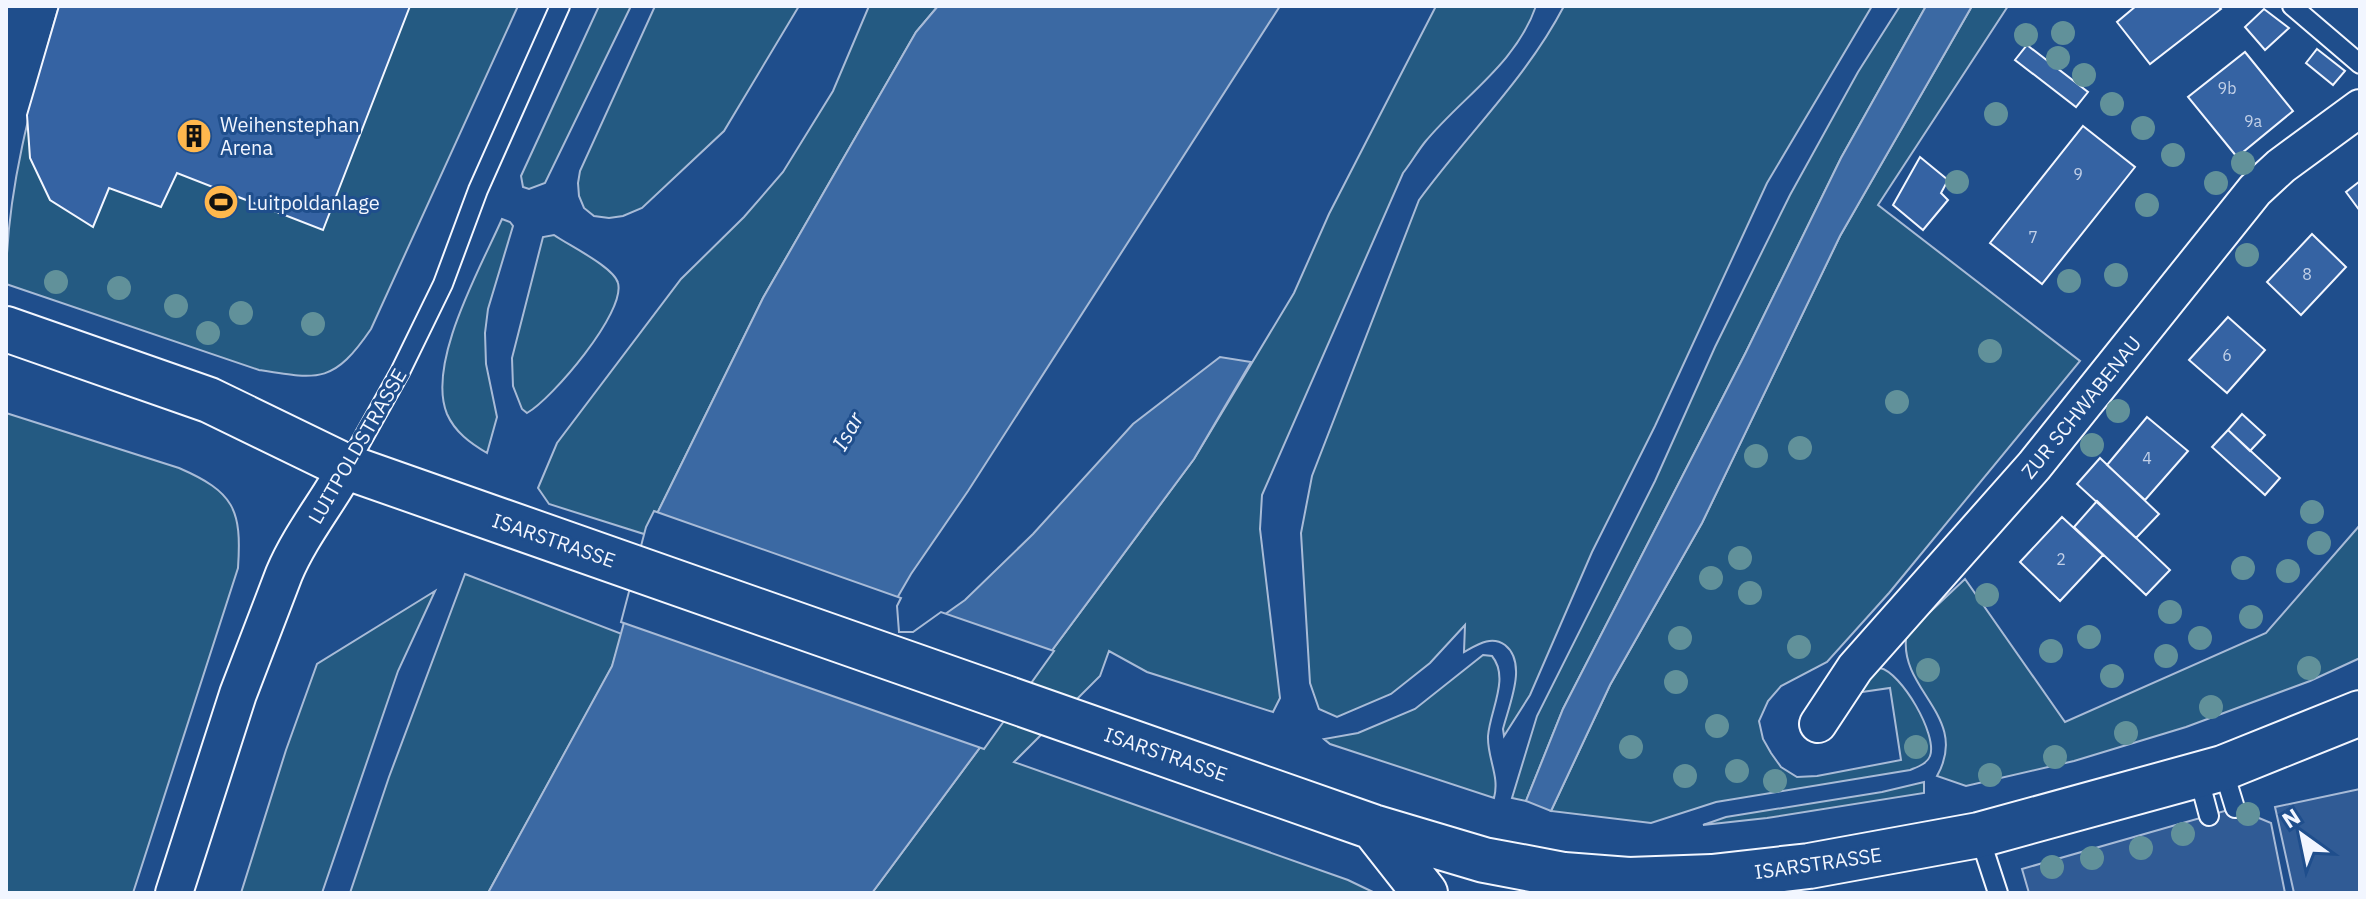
<svg xmlns="http://www.w3.org/2000/svg" width="2366" height="899" viewBox="0 0 2366 899" font-family="'IBM Plex Sans',sans-serif">
<style>
.green{fill:#245a82;stroke:#a8bbd7;stroke-width:2}
.parking{fill:#305b95;stroke:#a8bbd7;stroke-width:2}
.water{fill:#3b69a3;stroke:#a8bbd7;stroke-width:2}
.pier{fill:#1f4e8c;stroke:#a8bbd7;stroke-width:2}
.building{fill:#3563a3;stroke:#f2f6ff;stroke-width:2}
.lines{fill:none;stroke-linecap:round;stroke-linejoin:round}
.lane-casing{stroke:#f2f6ff;stroke-width:22}
.street-casing{stroke:#f2f6ff;stroke-width:40}
.secondary-casing{stroke:#f2f6ff;stroke-width:48}
.lane{stroke:#1f4e8c;stroke-width:18}
.street{stroke:#1f4e8c;stroke-width:36}
.secondary{stroke:#1f4e8c;stroke-width:44}
.tree{fill:#61919a}
.labels{text-anchor:middle;dominant-baseline:central;stroke-width:6;stroke-linejoin:round;paint-order:stroke}
.number-label{font-size:16px;fill:#c3d1e8}
.poi-label{font-size:20px;fill:#f2f6ff;stroke:#1f4e8c;text-anchor:start}
.street-label{font-size:20px;fill:#f2f6ff;stroke:#1f4e8c}
.water-label{font-size:22px;font-style:italic;fill:#f2f6ff;stroke:#1f4e8c}
</style>
<rect width="100%" height="100%" fill="#1f4e8c"/>
<path class="green" d="M59,6H518L371,329C334,383 320,380 259,370L6,284C6,189 33,97 59,6Z
M599,6H631L545,183L529,189L523,187L521,176Z
M655,6H799L724,131L642,208L623,216L609,218L594,216L584,208L579,196L578,183L580,171Z
M869,6H938L916,32L763,298L650,528L644,534L549,504L538,488L557,443L681,279L744,217L783,172L833,91Z
M1436,6H1536C1516,64 1462,97 1425,142C1417,152 1411,163 1403,173L1262,495L1260,529L1280,698L1273,712L1147,672L1109,651L1100,676L1014,762L1348,880L1375,893H872L1194,459L1294,293L1329,214Z
M1564,6H1872L1767,183L1655,426L1592,552L1530,695L1504,736L1503,729C1509,705 1528,663 1505,645C1491,635 1477,645 1464,652L1465,625L1430,663L1391,694L1337,717L1319,709L1310,683L1301,533L1312,476L1419,200C1467,134 1526,79 1564,6Z
M1900,6H1926L1841,158L1746,352L1563,709L1526,801L1512,798L1537,716L1655,481L1715,347L1790,195L1858,72Z
M1972,6H2008L1878,205L2080,361L1889,593L1827,662L1781,686L1768,701L1759,721L1763,739L1771,753L1781,767L1797,777L1817,776L1901,760L1890,688L1862,692C1866,681 1870,674 1880,668C1901,672 1938,735 1930,756C1927,764 1917,767 1910,770L1716,802L1651,823L1551,811L1610,685L1702,523L1840,236Z
M502,219L510,222L513,226L488,309L485,333L486,364L497,417L487,453C470,443 455,432 447,414C426,363 481,267 502,219Z
M554,235C568,245 614,267 618,283C626,312 552,399 527,413L522,409L513,386L512,358L543,237Z
M6,413L179,468C234,492 242,509 238,568L133,893H6Z
M2360,525V658L2310,681L2186,727L2074,761L1966,786L1937,776C1970,718 1901,691 1906,639L1913,628L1965,579L2065,722L2266,633Z
M465,574L622,634L612,667L488,893H350L389,777Z
M435,591L398,671L322,893H241L286,750L317,664Z
M1483,655L1492,656C1510,678 1490,710 1488,736C1487,758 1500,776 1494,798L1330,744L1324,739L1358,733L1415,709Z
M1924,782V793L1767,818L1703,825L1726,817L1882,792Z"/>
<path class="parking" d="M2360,789V892L2294,893L2275,807Z
M2235,808L2271,823L2285,893H2029L2022,869Z"/>
<path class="water" d="M938,6H1280L968,491L911,574L893,605L896,636H914L965,600L1033,534L1133,424L1220,357L1251,362L1194,459L872,893H488L612,666L650,528L763,298L916,32Z
M1926,6H1972L1840,236L1702,523L1610,685L1551,811L1526,801L1563,709L1746,352L1841,158Z"/>
<path class="pier" d="M654,511L901,598L897,606L899,632H913L941,612L1054,651L984,749L621,622L646,527Z"/>
<path class="building" d="M59,6H410L323,230L177,173L161,207L109,188L93,227L50,200L30,158L27,115Z
M2136,6H2218L2221,9L2150,64L2117,22Z
M2264,9L2289,28L2265,50L2245,27Z
M2027,45L2088,92L2076,107L2015,60Z
M2317,49L2345,71L2333,85L2306,63Z
M2245,52L2293,111L2237,157L2188,97Z
M2083,126L2135,167L2042,284L1990,243Z
M1920,157L1948,180L1941,193L1948,200L1923,230L1893,205Z
M2360,181V211L2346,192Z
M2312,234L2346,267L2301,315L2267,282Z
M2228,317L2265,350L2227,393L2189,360Z
M2242,414L2265,435L2250,451L2228,430Z
M2147,417L2188,451L2145,500L2107,465Z
M2228,430L2280,478L2265,495L2212,447Z
M2100,458L2159,514L2136,538L2077,484Z
M2097,501L2170,570L2146,595L2074,527Z
M2062,517L2103,555L2060,601L2020,562Z"/>
<g class="lines">
<defs>
<path id="lane" d="M2292,6L2360,64
M347,467L400,372L443,284L478,190L560,6
M2223,769L2235,808
M2198,775L2209,816
M1979,835L1998,893"/>
<path id="street" d="M1818,724L1855,668L2034,466L2255,190L2281,166L2360,108
M174,893L238,694L284,574C300,536 327,503 347,467"/>
<path id="secondary" d="M6,329L209,400L347,467L1373,827L1484,860L1564,875L1629,880L1712,877L1809,866L1979,835L2223,768L2360,713
M1373,827L1425,893"/>
</defs>
<use href="#lane" class="lane-casing"/>
<use href="#street" class="street-casing"/>
<use href="#secondary" class="secondary-casing"/>
<use href="#lane" class="lane"/>
<use href="#street" class="street"/>
<use href="#secondary" class="secondary"/>
</g>
<g class="tree">
<circle cx="2063" cy="33" r="12"/>
<circle cx="2026" cy="35" r="12"/>
<circle cx="2058" cy="58" r="12"/>
<circle cx="2084" cy="75" r="12"/>
<circle cx="2112" cy="104" r="12"/>
<circle cx="1996" cy="114" r="12"/>
<circle cx="2143" cy="128" r="12"/>
<circle cx="2173" cy="155" r="12"/>
<circle cx="2243" cy="163" r="12"/>
<circle cx="1957" cy="182" r="12"/>
<circle cx="2216" cy="183" r="12"/>
<circle cx="2147" cy="205" r="12"/>
<circle cx="2247" cy="255" r="12"/>
<circle cx="2116" cy="275" r="12"/>
<circle cx="2069" cy="281" r="12"/>
<circle cx="56" cy="282" r="12"/>
<circle cx="119" cy="288" r="12"/>
<circle cx="176" cy="306" r="12"/>
<circle cx="241" cy="313" r="12"/>
<circle cx="313" cy="324" r="12"/>
<circle cx="208" cy="333" r="12"/>
<circle cx="1990" cy="351" r="12"/>
<circle cx="1897" cy="402" r="12"/>
<circle cx="2118" cy="411" r="12"/>
<circle cx="2092" cy="445" r="12"/>
<circle cx="1800" cy="448" r="12"/>
<circle cx="1756" cy="456" r="12"/>
<circle cx="2312" cy="512" r="12"/>
<circle cx="2319" cy="543" r="12"/>
<circle cx="1740" cy="558" r="12"/>
<circle cx="2243" cy="568" r="12"/>
<circle cx="2288" cy="571" r="12"/>
<circle cx="1711" cy="578" r="12"/>
<circle cx="1750" cy="593" r="12"/>
<circle cx="1987" cy="595" r="12"/>
<circle cx="2170" cy="612" r="12"/>
<circle cx="2251" cy="617" r="12"/>
<circle cx="2089" cy="637" r="12"/>
<circle cx="1680" cy="638" r="12"/>
<circle cx="2200" cy="638" r="12"/>
<circle cx="1799" cy="647" r="12"/>
<circle cx="2051" cy="651" r="12"/>
<circle cx="2166" cy="656" r="12"/>
<circle cx="2309" cy="668" r="12"/>
<circle cx="1928" cy="670" r="12"/>
<circle cx="2112" cy="676" r="12"/>
<circle cx="1676" cy="682" r="12"/>
<circle cx="2211" cy="707" r="12"/>
<circle cx="1717" cy="726" r="12"/>
<circle cx="2126" cy="733" r="12"/>
<circle cx="1631" cy="747" r="12"/>
<circle cx="1916" cy="747" r="12"/>
<circle cx="2055" cy="757" r="12"/>
<circle cx="1737" cy="771" r="12"/>
<circle cx="1990" cy="775" r="12"/>
<circle cx="1685" cy="776" r="12"/>
<circle cx="1775" cy="781" r="12"/>
<circle cx="2248" cy="814" r="12"/>
<circle cx="2183" cy="834" r="12"/>
<circle cx="2141" cy="848" r="12"/>
<circle cx="2092" cy="858" r="12"/>
<circle cx="2052" cy="867" r="12"/>
</g>
<defs>
<symbol id="building-disc" viewBox="-11 -11 22 22"><circle r="9.5" fill="#ffb74d" stroke="#1f4e8c"/><path d="M-4-6H4V6H1V3H-1V6H-4ZM-2.5-4.3h1.7v1.8h-1.7ZM.8-4.3h1.7v1.8H.8ZM-2.5-1h1.7V.8h-1.7ZM.8-1h1.7V.8H.8Z" fill="#111"/></symbol>
<symbol id="stadium-disc" viewBox="-11 -11 22 22"><circle r="9.5" fill="#ffb74d" stroke="#1f4e8c"/><path d="M0-5a6.5 5 0 1 0 0 10a6.5 5 0 1 0 0-10ZM-3.5-1.8h7v3.6h-7Z" fill="#111"/></symbol>
</defs>
<g fill-rule="evenodd">
<use href="#building-disc" x="174" y="116" width="40" height="40"/>
<use href="#stadium-disc" x="201" y="182" width="40" height="40"/>
</g>
<g class="labels">
<g class="number-label">
<text x="2227" y="88">9b</text>
<text x="2253" y="121">9a</text>
<text x="2078" y="174">9</text>
<text x="2033" y="237">7</text>
<text x="2307" y="274">8</text>
<text x="2227" y="355">6</text>
<text x="2147" y="458">4</text>
<text x="2061" y="559">2</text>
</g>
<g class="poi-label">
<text x="220" y="124">Weihenstephan<tspan x="220" dy="23">Arena</tspan></text>
<text x="247" y="202">Luitpoldanlage</text>
</g>
<g class="street-label">
<text transform="translate(2081 407) rotate(-51)">ZUR SCHWABENAU</text>
<text transform="translate(357 446) rotate(-60)">LUITPOLDSTRASSE</text>
<text transform="translate(554 540) rotate(19)">ISARSTRASSE</text>
<text transform="translate(1166 754) rotate(19)">ISARSTRASSE</text>
<text transform="translate(1818 863) rotate(-8)">ISARSTRASSE</text>
</g>
<g class="water-label">
<text transform="translate(847 431) rotate(-61)">Isar</text>
</g>
</g>
<rect width="2366" height="899" fill="none" stroke="#f2f6ff" stroke-width="16"/>
<g transform="translate(2302 835) rotate(327)" stroke="#1f4e8c" stroke-width="6" paint-order="stroke">
<path d="M0-6L14 30L0 20L-14 30Z" fill="#f2f6ff"/>
<text y="-12" font-size="22" font-weight="bold" text-anchor="middle" fill="#f2f6ff">N</text>
</g>
</svg>
